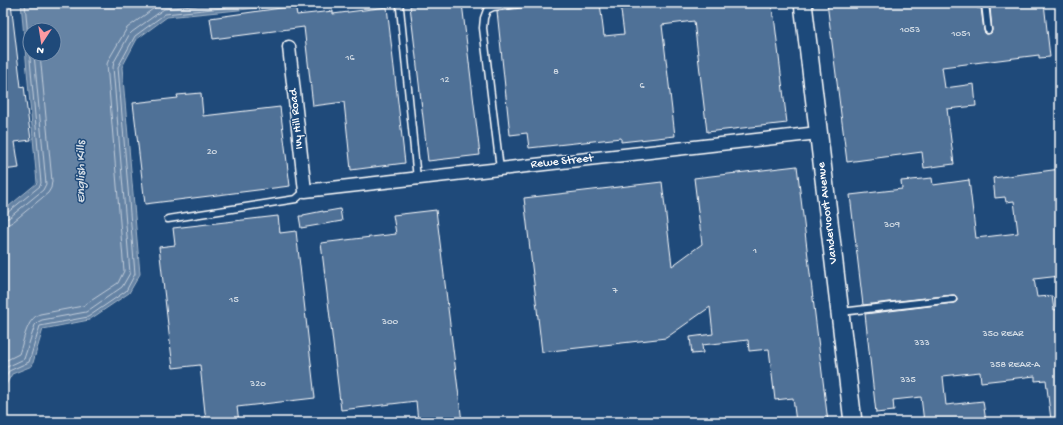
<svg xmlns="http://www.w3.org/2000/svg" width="1063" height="425" viewBox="0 0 1063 425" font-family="'Gochi Hand',sans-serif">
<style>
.water{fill:#6583a4;stroke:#a3b5c8;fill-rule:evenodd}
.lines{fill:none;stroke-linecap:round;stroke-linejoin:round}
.shore{stroke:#c1cddb;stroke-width:1}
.building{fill:#507197;stroke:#fff}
.lane-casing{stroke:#fff;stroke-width:9}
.street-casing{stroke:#fff;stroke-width:15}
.secondary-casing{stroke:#fff;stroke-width:20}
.lane{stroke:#1f4a7a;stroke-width:6}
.street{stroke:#1f4a7a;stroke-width:12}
.secondary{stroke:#1f4a7a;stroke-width:17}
.labels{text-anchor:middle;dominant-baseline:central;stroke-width:3;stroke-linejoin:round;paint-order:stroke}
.number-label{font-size:10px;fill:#d3dce5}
.street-label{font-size:12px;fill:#fff;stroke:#1f4a7a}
.water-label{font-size:13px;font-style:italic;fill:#d8e0e8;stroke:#1f4a7a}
</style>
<rect width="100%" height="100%" fill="#1f4a7a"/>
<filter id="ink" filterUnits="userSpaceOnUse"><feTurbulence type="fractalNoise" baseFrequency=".025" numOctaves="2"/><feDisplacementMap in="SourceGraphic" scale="8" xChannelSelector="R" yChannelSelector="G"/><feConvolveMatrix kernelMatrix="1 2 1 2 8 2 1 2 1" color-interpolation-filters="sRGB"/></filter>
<g filter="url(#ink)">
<path class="water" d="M21,3H310L167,17L137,39L122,67L140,274L129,293L89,320L43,329L32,366L12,374L3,390V211L37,183ZM30,30H54V54H30Z"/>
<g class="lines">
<path class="shore" d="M3,214L7,213L40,186L41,183L25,3
M3,219H6L10,217L43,190L46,184L34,54
M3,225L9,224L14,221L48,193L51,188L52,181L40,54
M3,362L19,354C24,341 26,319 40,314L83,306L118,283L124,271L107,64L109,59L127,28L157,6L163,3
M3,372L7,367L24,359L35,325L38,322L42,320L86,312L122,287L130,273L113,67L114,62L129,35L132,32L164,9L220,3
M3,382L9,371L29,362L40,326L88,317L126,291L135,274L118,67L135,36L165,14L270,3"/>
</g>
<path class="building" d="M3,3H11L21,87L24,86L31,140L15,142L19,168L3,170Z
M436,3H462L480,155L428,161L410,6Z
M562,3H600L604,36L624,34L620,3H772L773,17L774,16L787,123L707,132L694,21L662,25L675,136L621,142V138L529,148L527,133L510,135L497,11Z
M827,3H977V8H981L984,31L986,34H988L991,33L992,30L990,7L996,6V3H1044L1050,57L1039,58V55L942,67L945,88L974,84L976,106L947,109L954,164L924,168L922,152L847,162Z
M295,6L297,15L333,11V14L387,7L405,163L351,170L344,102L313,106L304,27L213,39L210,18Z
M201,93L203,116L280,107L290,186L145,204L133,103L178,98L177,95Z
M797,166L828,422H796L793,398L775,400L769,349L749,351L748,340L702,345L703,353L692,354L690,337L713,334L710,307L666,338L542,352L524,198L662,182L672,266L702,244L694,178Z
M1060,169V276L1034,279L1037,297L1052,296L1054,310L1060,309V419L1051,420L1046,380L1035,381V376L981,382L980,372L943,376L946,405L983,401L986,422H924L921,397L893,400L894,411L876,413L865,314L954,303L957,301V298L955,295H952L863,305L850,195L902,189L901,181L932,178L933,185L969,180L976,238L1018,233L1014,201L1006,202L1005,197L995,198L993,178Z
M340,209L342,221L301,228L299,216H303V215L323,211V212Z
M436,210L462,422H418L416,401L341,410L321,243L396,234L393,215Z
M278,216L280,233L296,231L315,398L237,407L239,422H206L200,365L173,368L159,247L175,245L173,228Z"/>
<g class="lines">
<defs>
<path id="lane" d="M985,3L988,30
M400,8L417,179
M500,169L483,28L484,18L487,10L493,7L522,3
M168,219L296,199L305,191
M841,312L953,299"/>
<path id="street" d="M289,47L305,191L818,133"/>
<path id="secondary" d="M803,3L853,422"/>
</defs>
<use href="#lane" class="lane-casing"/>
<use href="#street" class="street-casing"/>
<use href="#secondary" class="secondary-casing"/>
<use href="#lane" class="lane"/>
<use href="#street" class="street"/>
<use href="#secondary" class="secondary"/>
</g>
</g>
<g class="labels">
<g class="number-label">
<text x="910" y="30">1053</text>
<text x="961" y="34">1051</text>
<text x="350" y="58">16</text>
<text x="556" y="72">8</text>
<text x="445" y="80">12</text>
<text x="642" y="86">6</text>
<text x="212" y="152">20</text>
<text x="892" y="225">309</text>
<text x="755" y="251">1</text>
<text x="615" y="291">7</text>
<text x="234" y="300">15</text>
<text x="390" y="322">300</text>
<text x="1003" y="334">350 REAR</text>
<text x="922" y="343">333</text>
<text x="1015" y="365">358 REAR-A</text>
<text x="908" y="380">335</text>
<text x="258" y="384">320</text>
</g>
<g class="street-label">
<text transform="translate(297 119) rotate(-96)">Ivy Hill Road</text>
<text transform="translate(562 162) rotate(-6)">Rewe Street</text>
<text transform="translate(828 213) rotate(-97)">Vandervoort Avenue</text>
</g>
<g class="water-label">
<text transform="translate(81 172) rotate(-90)">English Kills</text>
</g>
</g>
<rect width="1063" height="425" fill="none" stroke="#1f4a7a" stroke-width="16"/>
<rect x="8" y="8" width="1047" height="409" fill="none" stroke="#fff" stroke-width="1.5" filter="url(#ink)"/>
<g transform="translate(42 42) rotate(192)"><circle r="19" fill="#1f4a7a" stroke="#7992af"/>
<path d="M0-3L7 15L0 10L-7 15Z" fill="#ff9aa2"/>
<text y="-6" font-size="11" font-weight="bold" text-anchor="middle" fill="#ffffff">N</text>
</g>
</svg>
